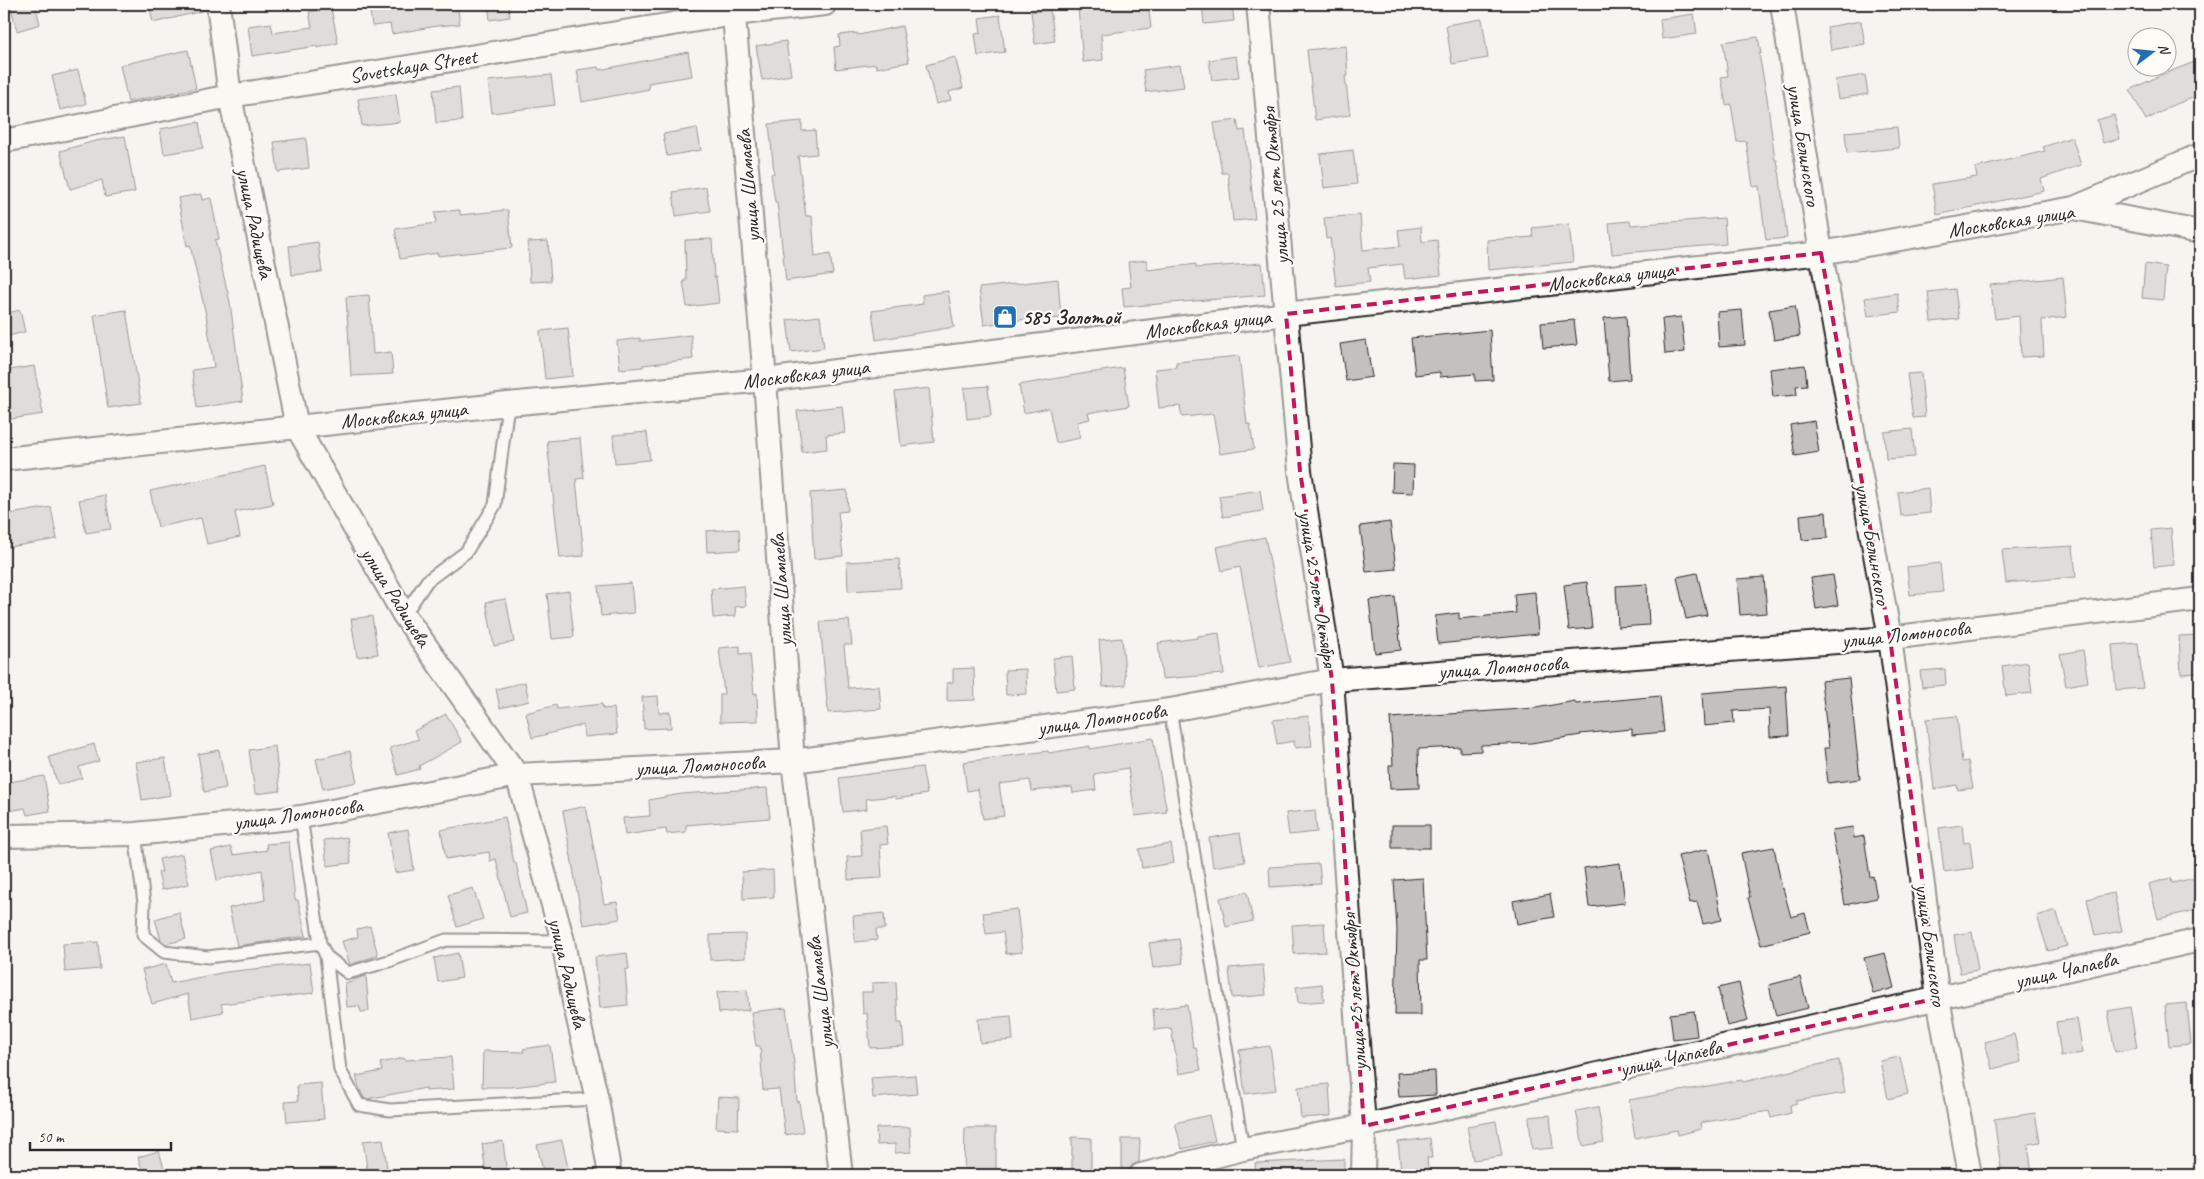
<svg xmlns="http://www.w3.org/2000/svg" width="2204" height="1179" viewBox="0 0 2204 1179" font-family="Caveat,sans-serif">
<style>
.building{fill:#c2c1be;stroke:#2b2b2b}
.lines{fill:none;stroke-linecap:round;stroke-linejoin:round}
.service-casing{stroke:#2b2b2b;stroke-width:15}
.minor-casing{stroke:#2b2b2b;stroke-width:26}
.service{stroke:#fdfcf7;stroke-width:11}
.minor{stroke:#fdfcf7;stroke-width:22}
.marked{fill:none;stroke:#c2185b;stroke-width:4;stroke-dasharray:10 6;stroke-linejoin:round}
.labels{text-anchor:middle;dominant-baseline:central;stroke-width:4.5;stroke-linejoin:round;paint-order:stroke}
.street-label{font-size:21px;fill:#2b2b2b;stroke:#fdfcf7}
.poi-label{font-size:21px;font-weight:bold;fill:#2b2b2b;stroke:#fdfcf7;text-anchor:start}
</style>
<rect width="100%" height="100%" fill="#f5f4ef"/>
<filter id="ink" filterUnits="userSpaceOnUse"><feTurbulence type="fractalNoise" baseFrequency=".02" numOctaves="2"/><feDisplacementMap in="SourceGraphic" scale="10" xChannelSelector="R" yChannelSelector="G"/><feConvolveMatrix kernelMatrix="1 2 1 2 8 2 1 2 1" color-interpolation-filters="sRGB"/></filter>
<g filter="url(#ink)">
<path class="building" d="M10,4H35L40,24L17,31Z
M149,4H205L206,10L153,23Z
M369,4H457L460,24L437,26L392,34L390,24L372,26Z
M488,4H508L510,17L490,20Z
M1119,4H1148L1151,28L1101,34L1103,60L1083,62L1078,8Z
M1202,4H1232L1234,21L1204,24Z
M331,8L338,43L317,48V46L252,56L248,26L271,23L273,33L312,27L309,12Z
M1050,10L1055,41L1035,44L1031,12Z
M1694,14L1697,34L1662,39L1660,19Z
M1000,15L1005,52L978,56L975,34L981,33L979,18Z
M1482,19L1488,58L1452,64L1446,25Z
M1861,21L1865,44L1831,50L1827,27Z
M902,26L909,62L877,68L876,64L836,69L834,47L840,46L839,35L857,33L858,35Z
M1758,37L1761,54H1759L1767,97L1775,160H1777L1780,177L1787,238L1766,240L1759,186L1753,187L1746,141L1737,142L1731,104L1726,105L1721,77L1728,76L1723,42Z
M786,41L791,75L762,80L756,46Z
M1346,46L1348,76H1345L1350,115L1315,120L1307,50Z
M188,50L196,88L128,102L120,65Z
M688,52L692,76L648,83L649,89L582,102L577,70L598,67L599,70Z
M1236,56L1239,77L1212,80L1209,60Z
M955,57L963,88L949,92L951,100L936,104L926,65Z
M2197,61L2200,69V95L2166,108L2167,109L2146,120L2130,90L2161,75Z
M1180,65L1184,87L1146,92L1143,70Z
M78,70L86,104L60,110L52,76Z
M551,75L555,105L492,113L488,81Z
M1865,75L1868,94L1838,99L1835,80Z
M459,87L462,121L436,123L433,90Z
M396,94L400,122L362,126L358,99Z
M2114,115L2120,139L2103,143L2097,120Z
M1237,120L1239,131L1245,130L1255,219L1233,221L1228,173H1222L1214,123Z
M802,121V131L815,130L817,154L798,156L806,216H812L815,257L830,254L833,274L786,281L777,202H775L771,174L774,173L769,124Z
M199,122L203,148L164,154L160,129Z
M1897,127L1899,148L1847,153L1845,132Z
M697,128L701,150L667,156L663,134Z
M125,136L135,192L105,197L102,180L70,189L60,151L95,141Z
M2072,137L2081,165L2041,179L2044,191L1937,215L1932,184L1977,177L1975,168L2045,151L2043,147Z
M306,138L309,168L278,172L274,142Z
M1353,150L1357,184L1324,188L1320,154Z
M706,187L710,211L676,216L673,192Z
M201,194L202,200L211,198L219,239L215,240L230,302L243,401L197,408L192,370L214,367L206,315L190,245L187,246L178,198Z
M460,210V215L508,210L512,248L438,256V253L400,259L395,229L436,223L435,212Z
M1360,215L1363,250L1400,246L1398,230L1421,227L1422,242L1437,240L1441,275L1405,279L1403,264L1368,268L1370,282L1336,286L1330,238L1326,239L1324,218Z
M1724,218L1726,244L1612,254L1609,223L1630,221L1631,225Z
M1569,224L1573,262L1488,270L1487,240L1533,237L1532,228Z
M712,239L714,278L716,277L719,303L687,307L683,281H686L685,240Z
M548,241L551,281L530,282L528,242Z
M318,242L322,272L292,275L289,246Z
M1147,260L1148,270L1196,264V268L1262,263L1265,295L1124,307L1122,288L1131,287L1128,262Z
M2145,264L2166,267L2163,300L2142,298Z
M2063,277L2067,317L2042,320L2044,356L2021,357L2019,316L1995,319L1990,285Z
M1058,279L1061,318L1035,320L1034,318L984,325L979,288Z
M1955,289L1959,319L1931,322L1928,292Z
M948,291L954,327L876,340L872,311L923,304L922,295Z
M1897,293L1900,312L1868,316L1865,298Z
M369,295L373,354L391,352L393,374L351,376L346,297Z
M1795,306L1800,336L1774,340L1769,310Z
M20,310L25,332L4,337V314Z
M126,310L141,403L108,408L94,315Z
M1742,310L1745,345L1719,347L1717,312Z
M820,316L824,348L791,352L787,320Z
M1626,316L1630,379L1609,381L1604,318Z
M1681,317L1685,352L1665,354L1662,319Z
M1574,320L1577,345L1543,348L1541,323Z
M568,328L573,376L545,379L540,331Z
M1490,330L1493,380L1475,381V374L1440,377V372L1415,375L1411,338Z
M691,335L693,359L643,365V367L620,369L617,341L640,338V341Z
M1366,340L1372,377L1346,381L1340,344Z
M1239,356L1247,424H1250L1254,449L1220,454L1213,414L1182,417L1180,406L1159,408L1155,369L1176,367V362Z
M1805,365L1807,385L1796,386L1797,395L1773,397L1770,369Z
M34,366L43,414L11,419L4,371Z
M1123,368L1129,406L1088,413L1090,419L1077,422L1080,438L1056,443L1049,408L1024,413L1019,385L1081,374Z
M1921,373L1925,417L1913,418L1907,374Z
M988,386L991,416L967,419L964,388Z
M929,388L934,442L901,446L895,392Z
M842,406L845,433L826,435L827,449L802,452L797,411Z
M1814,421L1819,452L1795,456L1790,425Z
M1912,429L1915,457L1886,459L1884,432Z
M647,432L650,460L615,463L613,435Z
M580,438L584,478L576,479L584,556L560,558L547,441Z
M1393,464L1414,465L1413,493L1392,492Z
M265,466L273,504L235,512L240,537L207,544L201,518L158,527L150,491Z
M1928,488L1930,513L1901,516L1898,492Z
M847,490L848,511L838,512L843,556L814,559L810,493Z
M1260,490L1263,511L1223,517L1219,496Z
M105,495L111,529L86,533L79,500Z
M51,507L57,539L4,548V515Z
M1826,512L1828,538L1802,540L1800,515Z
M1390,522L1396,569L1366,572L1360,526Z
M2171,528L2174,565L2154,567L2151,530Z
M739,529L740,550L707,552L706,531Z
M1265,537L1290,662L1259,668L1240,567L1222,571L1217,547Z
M2073,546L2076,577L2006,583L2002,550Z
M899,559L901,588L848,591L847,562Z
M1940,563L1943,592L1910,595L1907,567Z
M1697,573L1707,615L1686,619L1677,577Z
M1833,575L1838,605L1816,609L1811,578Z
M1764,577L1767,613L1740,615L1737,579Z
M1587,582L1592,628L1569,630L1564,585Z
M631,583L634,613L601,616L598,586Z
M1647,584L1649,625L1618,627L1616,586Z
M744,586L746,606L735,607L736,616L713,618L711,589Z
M569,591L574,637L552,639L547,594Z
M1535,592L1538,634L1438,644L1435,616L1459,613V619L1516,613L1514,594Z
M1395,597L1401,650L1375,653L1369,600Z
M506,599L514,642L494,646L486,602Z
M372,616L378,654L357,657L351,619Z
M849,620L852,645H844L848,688L879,686L881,709L828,713L820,622Z
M1219,633L1224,674L1162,679L1158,643L1198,638V636Z
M2200,635V673L2181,674L2179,636Z
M1122,638L1126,685L1103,687L1099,640Z
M2138,643L2143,688L2116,690L2112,645Z
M740,646V654L750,653L754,694L757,693L758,721L720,722V694H724L719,648Z
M2083,650L2088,682L2066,686L2060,654Z
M1072,656L1075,689L1056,691L1053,658Z
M2028,662L2032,693L2006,696L2002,666Z
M974,668L975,700L947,701V683L953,682V669Z
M1026,669L1027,694L1006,695L1005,670Z
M1945,669L1946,685L1922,687L1920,671Z
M1849,678L1860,779L1828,783L1824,748H1829L1821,681Z
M525,682L529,701L500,708L496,689Z
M1786,686L1789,736L1770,737L1769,709L1733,711L1734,723L1704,726L1702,693Z
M658,696L659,713L670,712L671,728L644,729L642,697Z
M1660,696L1664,732L1632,735V729L1580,734L1581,735L1531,743L1481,745V751L1460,752V747L1418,749L1419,788L1390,789L1389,765H1393L1390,718L1536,708L1575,701L1576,704Z
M602,704L603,709L614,708L617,734L584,737L583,725L532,738L526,713L556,705L557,709Z
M446,714L462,742L419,766L420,769L398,775L390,748L419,739L414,731Z
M1308,716L1312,746L1295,748L1294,741L1277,744L1273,720Z
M1957,716L1962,762L1968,761L1973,788L1958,790L1957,785L1934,789L1926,719Z
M1153,738L1167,812L1135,816L1128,768L1094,774L1096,790L1073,793L1072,787L1032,791L1030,780L999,784L1004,816L983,819L978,789L967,791L963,762L1048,751L1049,753L1090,746V749Z
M94,744L99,761L79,767L82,778L58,785L49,757Z
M275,746L280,791L255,794L249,750Z
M219,750L226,788L204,792L198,754Z
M350,751L357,782L323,789L316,759Z
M165,758L171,795L142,800L136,762Z
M922,767L927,794L896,799L895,796L866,799L867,809L843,812L839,778Z
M44,776L50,811L27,815L25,808L4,812V783Z
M767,788L770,818L686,825V832L667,834L666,829L625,835L623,818L650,816L649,800L681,794Z
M586,806L604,904L617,902L620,919L583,925L563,811Z
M1315,810L1317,832L1289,835L1286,813Z
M505,817L514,863H516L527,913L510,917L496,859L490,861L489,852L446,859L441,830Z
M1392,825H1430V848H1392Z
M1962,825L1964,843L1970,842L1973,868L1944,872L1939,828Z
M886,826L888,844L880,845L882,878L848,880L847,857L862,856L860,829Z
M1853,827L1854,838L1864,836L1870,877L1873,876L1877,898L1845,905L1832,830Z
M408,829L414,870L395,873L388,833Z
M1240,833L1245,862L1213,867L1209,838Z
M347,837L351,863L327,866L324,840Z
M289,842L295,900H298L306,936L237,946L229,908L265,900L262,870L217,880L211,851L231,847L233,855L267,850L266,844Z
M1171,844L1174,863L1142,868L1139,849Z
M1774,847L1782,889L1783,888L1791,917L1805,913L1810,932L1761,945L1748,898L1750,897L1741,853Z
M1708,849L1722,920L1703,924L1697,902L1690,903L1678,856Z
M182,854L189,884L162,890L158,872H162L159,859Z
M1620,863L1625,903L1589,907L1584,868Z
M1319,864L1321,884L1270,887L1269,867Z
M773,870L774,897L743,899L742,872Z
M2200,877V909L2158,919L2149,884L2171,878L2172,883Z
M1423,878L1427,960H1420L1421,1015H1395L1397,930L1394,880Z
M473,888L483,919L457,927L448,895Z
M1247,892L1253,921L1226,927L1220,898Z
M2114,893L2122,931L2095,936L2087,899Z
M1550,894L1554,917L1517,924L1513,901Z
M1017,909L1022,952L1006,954L1003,932L986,934L983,913Z
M2056,910L2067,946L2048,951L2037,916Z
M179,912L186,939L166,944L161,940L155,919Z
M884,913L885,929H876L877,940L855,942L853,916Z
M1324,923L1326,952L1294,954L1292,925Z
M370,926L378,955L350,965L342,941L358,937L357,929Z
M1972,932L1978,970L1960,973L1954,935Z
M745,934V958L710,960V935Z
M1179,939L1183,963L1153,968L1149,943Z
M98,942L100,969L65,972L63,944Z
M458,953L462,978L438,982L434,958Z
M627,953L629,969L625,970L628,1005L600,1008L595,957Z
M1885,953L1894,988L1873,994L1864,958Z
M310,963L314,993L221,1004L223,1012L192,1018L188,994L152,1004L142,970L166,964L171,983L226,972Z
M1263,965L1266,995L1232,998L1229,968Z
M366,976L369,1011L361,1012L359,1006L347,1007L345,983L353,982L352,980Z
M1800,977L1808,1008L1776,1016L1769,985Z
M896,982L898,1023H902L904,1046L870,1048L867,1013L863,1014L862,992H872V983Z
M1739,983L1748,1021L1727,1026L1718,988Z
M1322,984L1324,1001L1298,1003L1296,987Z
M747,990L749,1010L719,1013L717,992Z
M2187,1003L2191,1044L2169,1046L2165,1005Z
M1187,1005L1193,1047H1196L1201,1070L1179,1074L1171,1028L1155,1030L1153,1009Z
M2130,1007L2137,1048L2115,1052L2108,1011Z
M786,1008L794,1063L797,1102L799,1101L803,1132L785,1135L779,1089L763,1090L760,1046H756L751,1012Z
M1694,1011L1697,1036L1673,1039L1670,1014Z
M1011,1016L1013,1040L980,1043L978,1019Z
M2077,1019L2083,1053L2061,1056L2056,1022Z
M2014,1034L2021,1062L1992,1069L1985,1042Z
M550,1045L555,1082L512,1087H482L483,1051L524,1052L523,1049Z
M1270,1046L1276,1090L1245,1094L1239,1050Z
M451,1057L454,1089L426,1091V1088L367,1099L364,1098L359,1088L356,1076L382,1071L380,1063L404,1058L405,1060Z
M1900,1057L1908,1094L1888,1099L1880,1061Z
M1839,1060L1845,1093L1796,1101L1797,1103L1790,1105L1791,1113L1771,1118L1769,1111L1700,1123L1701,1129L1678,1135L1677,1130L1635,1138L1629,1100L1742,1080L1743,1082Z
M1435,1071L1436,1095L1399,1097L1397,1073Z
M915,1075L917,1094L873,1098L871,1078Z
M321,1083L324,1119L287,1122L285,1102L298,1101L297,1085Z
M1329,1084L1331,1116L1301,1118L1298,1087Z
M718,1097L739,1098L738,1129L716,1128Z
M1598,1107L1604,1142L1583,1146L1576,1111Z
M2035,1113L2040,1142L2028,1144L2032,1175H2002L1994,1119Z
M1209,1115L1215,1141L1182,1149L1175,1123Z
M1550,1115L1553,1148L1532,1150L1529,1117Z
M1496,1121L1502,1156L1473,1160L1467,1126Z
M910,1127L911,1152L895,1153V1144L877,1145L876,1128Z
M965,1128H996V1172H964Z
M1072,1137L1091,1138V1172H1072Z
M1430,1138L1432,1158H1427L1428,1169L1401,1172L1398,1142Z
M383,1139L388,1175H368L363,1141Z
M1122,1139H1140L1139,1162L1132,1165L1128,1172H1122Z
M562,1140L569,1172L544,1175L537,1145Z
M503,1141L507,1175H486L482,1144Z
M159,1151L166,1175H144L138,1157Z
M1344,1159V1175H1256L1255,1163Z"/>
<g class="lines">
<defs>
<path id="service" d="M404,615L427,581L466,552L495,505L508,404
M1170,710L1243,1149
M301,817L320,943L326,956L340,1070L359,1105L390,1110L597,1099
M135,834L144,903L143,935L164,952L208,957L320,943
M326,956L348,973L389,961L446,940L563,941"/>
<path id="minor" d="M218,4L230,96L297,427L404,615L517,775L563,941L574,1002L597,1099L610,1175
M733,4L765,380L793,761L841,1175
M1258,4L1300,471L1332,680L1364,1126L1363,1175
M1782,4L1821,253L1890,638L1938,998L1970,1175
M4,141L230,96L734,14L825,4
M2074,208L2200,155
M4,459L508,404L765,380L1286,314L1821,253L2074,208L2200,232
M4,836L135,834L301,817L517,775L793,761L1170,710L1332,680L1890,638L2200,599
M1141,1175L1243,1149L1364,1126L2200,940"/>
</defs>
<use href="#service" class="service-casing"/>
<use href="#minor" class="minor-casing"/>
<use href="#service" class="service"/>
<use href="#minor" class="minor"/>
</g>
</g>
<path d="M0 0H2204V1179H0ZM1821,253L1890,638L1938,998L1364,1126L1332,680L1300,471L1286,314Z" fill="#f5f4ef" fill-opacity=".55" fill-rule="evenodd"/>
<path class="marked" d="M1821,253L1890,638L1938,998L1364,1126L1332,680L1300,471L1286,314Z"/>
<defs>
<symbol id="shop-square" viewBox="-11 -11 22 22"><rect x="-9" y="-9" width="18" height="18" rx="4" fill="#1f6fb2" stroke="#fdfcf7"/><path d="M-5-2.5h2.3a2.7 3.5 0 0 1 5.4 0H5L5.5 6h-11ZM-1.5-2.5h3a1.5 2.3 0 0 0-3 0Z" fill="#fff"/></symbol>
</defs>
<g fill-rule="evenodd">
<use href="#shop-square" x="991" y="303" width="28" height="28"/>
</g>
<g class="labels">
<g class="street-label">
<text transform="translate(413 66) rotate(-9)">Sovetskaya Street</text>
<text transform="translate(1804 145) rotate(81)">улица Белинского</text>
<text transform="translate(748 186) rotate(-95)">улица Шамаева</text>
<text transform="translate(1275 186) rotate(-95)">улица 25 лет Октября</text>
<text transform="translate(2011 221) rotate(-9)">Московская улица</text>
<text transform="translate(255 223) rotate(78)">улица Радищева</text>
<text transform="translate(1611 277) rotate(-7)">Московская улица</text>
<text transform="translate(1208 324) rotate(-7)">Московская улица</text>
<text transform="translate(806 374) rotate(-7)">Московская улица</text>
<text transform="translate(404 415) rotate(-6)">Московская улица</text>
<text transform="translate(1873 544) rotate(80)">улица Белинского</text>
<text transform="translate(1318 589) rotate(81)">улица 25 лет Октября</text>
<text transform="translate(781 590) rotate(-94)">улица Шамаева</text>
<text transform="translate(396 597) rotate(58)">улица Радищева</text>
<text transform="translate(1906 634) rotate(-6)">улица Ломоносова</text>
<text transform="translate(1503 667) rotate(-4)">улица Ломоносова</text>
<text transform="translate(1102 719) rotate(-8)">улица Ломоносова</text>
<text transform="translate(700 765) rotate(-3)">улица Ломоносова</text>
<text transform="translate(298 814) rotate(-8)">улица Ломоносова</text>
<text transform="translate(1931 945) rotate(82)">улица Белинского</text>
<text transform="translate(2066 970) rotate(-13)">улица Чапаева</text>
<text transform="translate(568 973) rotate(77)">улица Радищева</text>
<text transform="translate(1354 992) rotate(-94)">улица 25 лет Октября</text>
<text transform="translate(820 993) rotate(-97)">улица Шамаева</text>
<text transform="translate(1671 1058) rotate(-13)">улица Чапаева</text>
</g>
<g class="poi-label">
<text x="1022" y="317">585 Золотой</text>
</g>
</g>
<rect width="2204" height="1179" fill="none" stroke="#fdfcf7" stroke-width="20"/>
<rect x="10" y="10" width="2184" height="1159" fill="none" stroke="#2b2b2b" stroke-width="2" filter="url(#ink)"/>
<g transform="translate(2152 52) rotate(74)"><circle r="24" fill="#fdfcf7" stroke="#a9a8a5"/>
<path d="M0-4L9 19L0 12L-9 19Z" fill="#1f6fb2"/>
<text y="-8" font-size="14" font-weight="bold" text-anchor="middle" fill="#2b2b2b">N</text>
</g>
<path d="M30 1142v8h141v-8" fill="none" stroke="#2b2b2b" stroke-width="2.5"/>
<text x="38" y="1142" font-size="15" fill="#2b2b2b" stroke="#fdfcf7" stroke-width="4" paint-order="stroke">50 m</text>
</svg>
